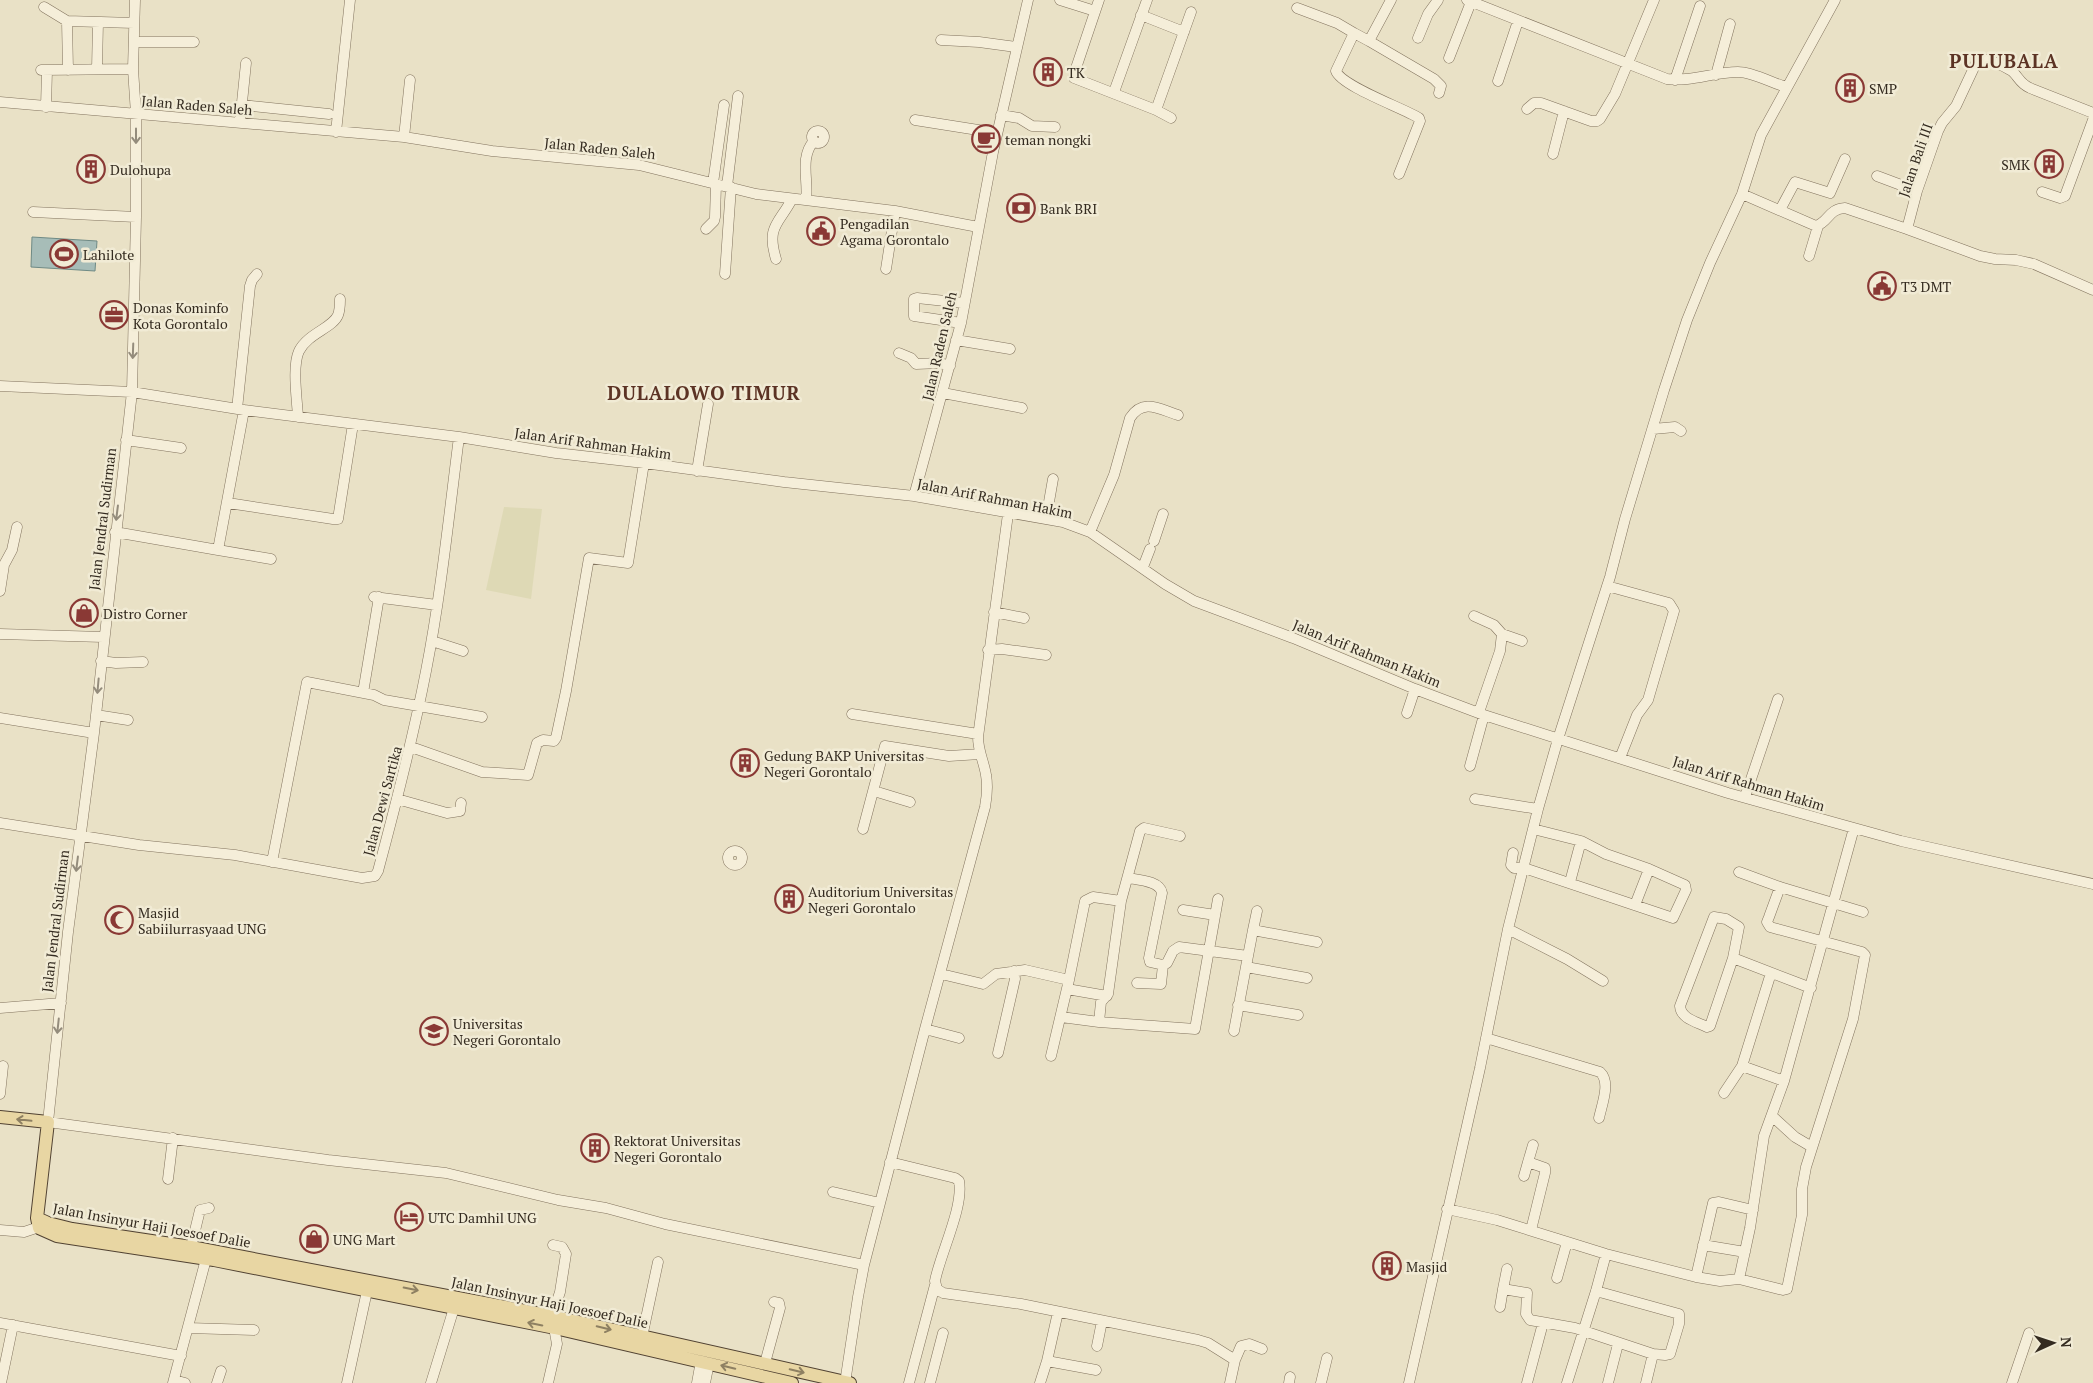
<svg xmlns="http://www.w3.org/2000/svg" width="2093" height="1383" viewBox="0 0 2093 1383" font-family="'PT Serif',serif">
<style>
.farmland{fill:#ded9b5}
.water{fill:#a7bdb8;stroke:#6f8a85}
.lines{fill:none;stroke-linecap:round;stroke-linejoin:round}
.minor-casing{stroke:#82735e;stroke-width:11}
.major-casing{stroke:#514232;stroke-width:14}
.minor{stroke:#f5eed9;stroke-width:10}
.major{stroke:#e8d6a3;stroke-width:12}
.oneway{stroke:#948c7c}
.oneway2{stroke:#8e8062}
.labels{text-anchor:middle;dominant-baseline:central;stroke-width:5;stroke-linejoin:round;paint-order:stroke}
.poi-label{font-size:14px;fill:#342b20;stroke:#f1ebd5;text-anchor:start}
.street-label{font-size:14px;fill:#342b20;stroke:#f1ebd5}
.district-label{font-size:19px;font-weight:bold;letter-spacing:1px;fill:#5c3324;stroke:#f1ebd5}
</style>
<rect width="100%" height="100%" fill="#e9e1c6"/>
<path class="farmland" d="M504,507L542,509L531,599L486,590Z"/>
<path class="water" d="M32,237L97,241L95,271L31,267Z"/>
<g class="lines">
<defs>
<path id="minor" d="M135,0L133,69L136,114V217L132,392L94,733L68,932L48,1122L328,1160L446,1173L558,1200L606,1208L665,1224L864,1265
M1060,0L1095,11
M1099,0L1074,74V78L1156,110L1171,118
M1391,0L1369,41L1354,33L1336,71C1341,86 1403,108 1419,118L1420,121L1399,174
M1467,0L1667,79C1692,82 1713,72 1738,72C1753,72 1772,83 1786,87
M44,7L67,21
M1297,8L1337,23L1354,33
M1141,15L1184,32
M1418,38L1428,14L1438,0
M941,40L979,42L1016,47
M1369,41L1434,79L1441,86L1439,93
M134,42H194
M1449,58L1471,2
M97,69L98,22
M41,70L133,69
M68,70L67,21L134,23
M1716,75L1730,24
M1675,80L1700,6
M1498,81L1518,21
M1114,92L1147,0
M0,102L404,137L492,151L639,165L756,194L895,211L978,227
M242,105L329,114
M46,107L47,70
M1527,109L1534,103H1541L1591,121H1597L1600,119L1615,94L1654,0
M1156,110L1191,12
M1001,115L1019,118L1032,126L1055,127
M915,120L997,133
M240,122L246,63
M812 137a6 6 0 1 1 12 0a6 6 0 1 1-12 0Z
M336,132L350,0
M404,137L410,80
M1553,154L1564,111
M1877,176L1917,191
M713,183L724,105
M727,186L738,96
M2042,192L2060,198L2065,196L2093,120
M1742,194L1816,226C1829,222 1828,209 1845,208L1907,229L1980,256L1995,259L2016,260L2034,264L2093,290
M806,200C809,182 799,157 814,141
M1780,210L1795,182L1830,193L1845,159
M33,212L136,217
M706,229L714,221L715,217L716,184
M1907,229L1917,191L1938,131L1942,123L1956,106L1978,59C1987,58 2004,66 2012,71C2019,77 2019,83 2030,88L2093,113
M1809,256L1818,226
M776,259C766,226 779,224 792,199
M886,269L895,211
M725,274L731,187
M961,323L914,316V299L917,298L964,303
M956,340L1010,349
M899,353L911,358L916,364L940,363L950,366
M0,386L132,392L244,410L459,437L556,453L644,463L784,482L914,496L1063,522L1090,532L1165,584L1194,601L1293,638L1415,689L1484,715L1728,793L1854,828L1901,841L2093,884
M943,393L1022,408
M237,409L250,286L252,280L257,274
M298,417C297,399 292,366 299,351C308,333 333,328 338,315C340,310 340,304 340,299
M1653,429L1675,427L1681,431
M126,440L181,448
M697,471L708,404
M914,496L961,323L993,152L1028,0
M228,503L333,519H338L353,424
M1046,519L1053,479
M115,532L218,550L244,410
M1090,532L1114,475L1130,418C1143,398 1159,409 1178,415
M1154,541L1163,514
M218,550L271,559
M1143,567L1150,549
M1607,586L1669,603L1674,611L1648,700L1637,715L1620,758
M0,591L4,565L12,550L17,527
M374,597L437,605
M994,612L1024,618
M1474,616L1494,625L1502,634L1500,651L1479,712
M0,634L103,637
M1502,634L1522,641
M432,641L463,651
M988,650L1002,649L1046,655
M101,661L116,663L143,662
M363,693L379,597
M1407,713L1415,689
M852,714L978,734
M96,715L128,720
M0,718L94,733
M411,747L482,772L528,775L537,743L543,740L554,741L556,738L566,691L589,558L628,563L644,463
M1470,766L1484,715
M874,791L910,802
M1745,797L1778,699
M397,799L447,813L460,811L461,803
M1475,799L1538,809
M0,823L139,845L235,855L362,878L375,876L378,871C396,804 413,738 426,671C441,594 449,515 459,437
M863,829L885,746L949,756L980,754
M1533,829L1581,841L1606,854L1649,869L1635,905
M728 858a7 7 0 1 1 14 0a7 7 0 1 1-14 0Z
M1513,853L1511,865L1514,868H1524L1673,918L1686,890L1685,885L1649,869
M272,862L307,682L374,695L384,700L482,717
M1739,872L1780,887L1863,912
M1128,878C1139,880 1160,881 1162,893L1149,958L1150,962L1163,965
M1570,882L1581,841
M1183,910L1215,915
M1508,929L1567,959L1603,981
M1253,930L1257,911
M1733,958L1739,927L1726,919L1714,917L1680,1006C1681,1019 1697,1022 1707,1027L1710,1026L1733,958L1811,988
M1246,967L1307,978
M1771,973L1742,1066L1784,1081
M941,974L983,984L996,974L1025,970L1069,980L1051,1056
M1069,980L1085,901L1093,897L1121,901
M1137,983L1161,984L1163,965L1167,963L1173,951L1179,947L1248,956L1253,930L1317,942
M1067,989L1107,996
M1238,1005L1298,1015
M0,1008L61,1003
M1061,1017L1099,1022L1195,1029L1218,899
M1099,1022L1101,1002L1108,994L1121,901L1140,831L1144,828L1180,836
M925,1029L959,1038
M1234,1031L1248,956
M1486,1038L1600,1072C1611,1082 1602,1104 1599,1118
M998,1053L1015,979L1014,971
M1724,1093L1742,1066
M0,1094L3,1066
M1772,1116L1795,1137L1812,1147
M890,1162L955,1178L959,1181C964,1207 940,1254 935,1281L937,1289L943,1293L1021,1304L1198,1340L1208,1343L1235,1360
M1524,1176L1528,1162
M168,1179L173,1138
M833,1192L880,1203
M1447,1209L1497,1220L1606,1254L1696,1277L1713,1203L1719,1202L1753,1210
M0,1230L24,1232L45,1225
M1531,1230L1545,1173V1168L1528,1162L1533,1145
M1703,1245L1745,1252
M191,1247L200,1210L209,1208
M1507,1269L1503,1289L1527,1293L1526,1314L1530,1320L1575,1328L1653,1354L1665,1355L1670,1354L1679,1324V1314L1596,1291
M1696,1277L1720,1281L1739,1279L1783,1290L1787,1289L1802,1215V1189L1806,1167L1853,1019L1865,955L1862,952L1770,927L1767,922L1769,917L1780,887
M1557,1278L1567,1242
M1739,1279L1750,1228L1764,1136L1784,1081L1854,828
M1500,1307L1503,1289
M1058,1312L1047,1361L1096,1370
M0,1323L181,1356
M188,1328L254,1330
M642,1337L658,1262
M1097,1346L1102,1321
M765,1363L780,1308L779,1303L774,1302
M174,1380L185,1383
M1,1383L13,1325
M173,1383L206,1259
M217,1383L221,1371
M347,1383L367,1291
M431,1383L454,1308
M548,1383L557,1344L552,1316L560,1292L566,1254L562,1247L553,1245
M697,1383L701,1361
M705,1383L709,1363
M845,1383L858,1297L864,1265L925,1029L985,807C987,796 988,786 986,775C984,762 978,751 978,737L1008,514
M909,1383L935,1285
M930,1383L943,1333
M1040,1383L1047,1361
M1230,1383L1235,1360L1241,1346L1249,1344L1262,1349
M1289,1383L1290,1377
M1321,1383L1327,1358
M1409,1383L1480,1068L1508,929L1538,809L1558,739L1610,577L1625,519L1664,390L1687,320L1710,263L1742,194L1761,135L1835,0
M1527,1383L1543,1323
M1567,1383L1596,1291L1606,1254
M1608,1383L1618,1344
M1646,1383L1653,1354
M2012,1383L2029,1333"/>
<path id="major" d="M0,1117L48,1122L37,1218L39,1228L57,1236L214,1260L555,1328L792,1383
M37,1218L48,1223L72,1229L191,1247L552,1316L850,1383"/>
</defs>
<use href="#minor" class="minor-casing"/>
<use href="#major" class="major-casing"/>
<use href="#minor" class="minor"/>
<use href="#major" class="major"/>
</g>
<defs><path id="oneway-shaft" d="M-6 0H5M1.5-3L5.5 0L1.5 3" fill="none" stroke-width="1.6" stroke-linecap="round" stroke-linejoin="round" transform="scale(1.25)"/></defs>
<g class="oneway">
<use href="#oneway-shaft" transform="translate(136 136) rotate(90)"/>
<use href="#oneway-shaft" transform="translate(133 351) rotate(92)"/>
<use href="#oneway-shaft" transform="translate(117 513) rotate(97)"/>
<use href="#oneway-shaft" transform="translate(98 686) rotate(95)"/>
<use href="#oneway-shaft" transform="translate(77 864) rotate(97)"/>
<use href="#oneway-shaft" transform="translate(58 1026) rotate(96)"/>
</g>
<g class="oneway2">
<use href="#oneway-shaft" transform="translate(24 1120) rotate(-174)"/>
<use href="#oneway-shaft" transform="translate(411 1289) rotate(11)"/>
<use href="#oneway-shaft" transform="translate(535 1324) rotate(-169)"/>
<use href="#oneway-shaft" transform="translate(604 1328) rotate(13)"/>
<use href="#oneway-shaft" transform="translate(728 1367) rotate(-166)"/>
<use href="#oneway-shaft" transform="translate(797 1371) rotate(13)"/>
</g>
<defs>
<symbol id="building-ring" viewBox="-11 -11 22 22"><circle r="9.5" fill="#f1ebd5" stroke="#8a3935" stroke-width="1.5"/><path d="M-4-6H4V6H1V3H-1V6H-4ZM-2.5-4.3h1.7v1.8h-1.7ZM.8-4.3h1.7v1.8H.8ZM-2.5-1h1.7V.8h-1.7ZM.8-1h1.7V.8H.8Z" fill="#8a3935"/></symbol>
<symbol id="cafe-ring" viewBox="-11 -11 22 22"><circle r="9.5" fill="#f1ebd5" stroke="#8a3935" stroke-width="1.5"/><path d="M-5.5-4.5H6V0H3Q3 3.5 0 3.5H-2.5Q-5.5 3.5-5.5 0ZM3-3.2v2h1.7v-2ZM-6 4.5H4V6H-6Z" fill="#8a3935"/></symbol>
<symbol id="bank-ring" viewBox="-11 -11 22 22"><circle r="9.5" fill="#f1ebd5" stroke="#8a3935" stroke-width="1.5"/><path d="M-6-4H6V4H-6ZM0-2.3a2.3 2.3 0 1 0 0 4.6a2.3 2.3 0 1 0 0-4.6Z" fill="#8a3935"/></symbol>
<symbol id="civic-ring" viewBox="-11 -11 22 22"><circle r="9.5" fill="#f1ebd5" stroke="#8a3935" stroke-width="1.5"/><path d="M-.6-6.5H3V-4.5H.6V-3L4-1V1h2V6H-6V1h2V-1L-.6-3ZM-1.2 2.5V6h2.4V2.5Z" fill="#8a3935"/></symbol>
<symbol id="stadium-ring" viewBox="-11 -11 22 22"><circle r="9.5" fill="#f1ebd5" stroke="#8a3935" stroke-width="1.5"/><path d="M0-5a6.5 5 0 1 0 0 10a6.5 5 0 1 0 0-10ZM-3.5-1.8h7v3.6h-7Z" fill="#8a3935"/></symbol>
<symbol id="office-ring" viewBox="-11 -11 22 22"><circle r="9.5" fill="#f1ebd5" stroke="#8a3935" stroke-width="1.5"/><path d="M-6-3h4V-5.5h4V-3h4V5H-6ZM-1-4.5V-3h2v-1.5ZM-6 0V1H6V0Z" fill="#8a3935"/></symbol>
<symbol id="shop-ring" viewBox="-11 -11 22 22"><circle r="9.5" fill="#f1ebd5" stroke="#8a3935" stroke-width="1.5"/><path d="M-5-2.5h2.3a2.7 3.5 0 0 1 5.4 0H5L5.5 6h-11ZM-1.5-2.5h3a1.5 2.3 0 0 0-3 0Z" fill="#8a3935"/></symbol>
<symbol id="mosque-ring" viewBox="-11 -11 22 22"><circle r="9.5" fill="#f1ebd5" stroke="#8a3935" stroke-width="1.5"/><path d="M3.5-4.9A6 6 0 1 0 3.5 4.9A5 5 0 1 1 3.5-4.9Z" fill="#8a3935"/></symbol>
<symbol id="university-ring" viewBox="-11 -11 22 22"><circle r="9.5" fill="#f1ebd5" stroke="#8a3935" stroke-width="1.5"/><path d="M0-5L7-2L0 1L-7-2ZM-4 1L0 2.5L4 1V4Q0 6-4 4Z" fill="#8a3935"/></symbol>
<symbol id="hotel-ring" viewBox="-11 -11 22 22"><circle r="9.5" fill="#f1ebd5" stroke="#8a3935" stroke-width="1.5"/><path d="M-6-4.5h1.5V1H6V5H4.5V3h-9V5H-6ZM-4 0a1.8 1.8 0 1 1 3.6 0ZM.5 0V-2.5h3Q6-2.5 6 0Z" fill="#8a3935"/></symbol>
</defs>
<g fill-rule="evenodd">
<use href="#building-ring" x="1032" y="56" width="32" height="32"/>
<use href="#building-ring" x="1834" y="72" width="32" height="32"/>
<use href="#cafe-ring" x="970" y="123" width="32" height="32"/>
<use href="#building-ring" x="2033" y="148" width="32" height="32"/>
<use href="#building-ring" x="75" y="153" width="32" height="32"/>
<use href="#bank-ring" x="1005" y="192" width="32" height="32"/>
<use href="#civic-ring" x="805" y="215" width="32" height="32"/>
<use href="#stadium-ring" x="48" y="238" width="32" height="32"/>
<use href="#civic-ring" x="1866" y="270" width="32" height="32"/>
<use href="#office-ring" x="98" y="299" width="32" height="32"/>
<use href="#shop-ring" x="68" y="597" width="32" height="32"/>
<use href="#building-ring" x="729" y="747" width="32" height="32"/>
<use href="#building-ring" x="773" y="883" width="32" height="32"/>
<use href="#mosque-ring" x="103" y="904" width="32" height="32"/>
<use href="#university-ring" x="418" y="1015" width="32" height="32"/>
<use href="#building-ring" x="579" y="1132" width="32" height="32"/>
<use href="#hotel-ring" x="393" y="1201" width="32" height="32"/>
<use href="#shop-ring" x="298" y="1223" width="32" height="32"/>
<use href="#building-ring" x="1371" y="1250" width="32" height="32"/>
</g>
<g class="labels">
<g class="poi-label">
<text x="1067" y="72">TK</text>
<text x="1869" y="88">SMP</text>
<text x="1005" y="139">teman nongki</text>
<text x="2030" y="164" text-anchor="end">SMK</text>
<text x="110" y="169">Dulohupa</text>
<text x="1040" y="208">Bank BRI</text>
<text x="840" y="223">Pengadilan<tspan x="840" dy="16">Agama Gorontalo</tspan></text>
<text x="83" y="254">Lahilote</text>
<text x="1901" y="286">T3 DMT</text>
<text x="133" y="307">Donas Kominfo<tspan x="133" dy="16">Kota Gorontalo</tspan></text>
<text x="103" y="613">Distro Corner</text>
<text x="764" y="755">Gedung BAKP Universitas<tspan x="764" dy="16">Negeri Gorontalo</tspan></text>
<text x="808" y="891">Auditorium Universitas<tspan x="808" dy="16">Negeri Gorontalo</tspan></text>
<text x="138" y="912">Masjid<tspan x="138" dy="16">Sabiilurrasyaad UNG</tspan></text>
<text x="453" y="1023">Universitas<tspan x="453" dy="16">Negeri Gorontalo</tspan></text>
<text x="614" y="1140">Rektorat Universitas<tspan x="614" dy="16">Negeri Gorontalo</tspan></text>
<text x="428" y="1217">UTC Damhil UNG</text>
<text x="333" y="1239">UNG Mart</text>
<text x="1406" y="1266">Masjid</text>
</g>
<g class="street-label">
<text transform="translate(197 105) rotate(5)">Jalan Raden Saleh</text>
<text transform="translate(600 148) rotate(6)">Jalan Raden Saleh</text>
<text transform="translate(1915 160) rotate(-71)">Jalan Bali III</text>
<text transform="translate(939 346) rotate(-77)">Jalan Raden Saleh</text>
<text transform="translate(593 443) rotate(8)">Jalan Arif Rahman Hakim</text>
<text transform="translate(995 498) rotate(11)">Jalan Arif Rahman Hakim</text>
<text transform="translate(102 519) rotate(-83)">Jalan Jendral Sudirman</text>
<text transform="translate(1367 653) rotate(22)">Jalan Arif Rahman Hakim</text>
<text transform="translate(1749 783) rotate(17)">Jalan Arif Rahman Hakim</text>
<text transform="translate(382 801) rotate(-75)">Jalan Dewi Sartika</text>
<text transform="translate(55 921) rotate(-83)">Jalan Jendral Sudirman</text>
<text transform="translate(152 1225) rotate(10)">Jalan Insinyur Haji Joesoef Dalie</text>
<text transform="translate(550 1302) rotate(12)">Jalan Insinyur Haji Joesoef Dalie</text>
</g>
<g class="district-label">
<text x="2004" y="60">PULUBALA</text>
<text x="704" y="392">DULALOWO TIMUR</text>
</g>
</g>
<g transform="translate(2053 1343) rotate(87)" stroke="#f1ebd5" stroke-width="4" paint-order="stroke">
<path d="M0-4L9 19L0 12L-9 19Z" fill="#342b20"/>
<text y="-8" font-size="14" font-weight="bold" text-anchor="middle" fill="#342b20">N</text>
</g>
</svg>
